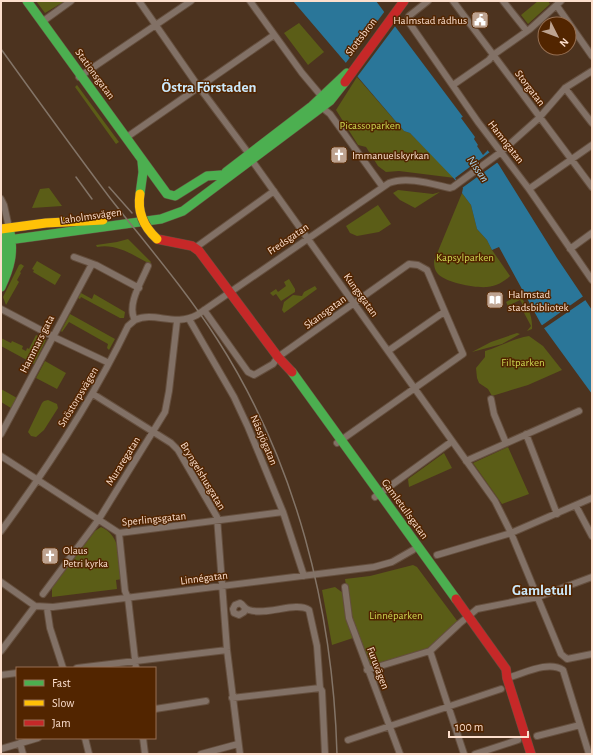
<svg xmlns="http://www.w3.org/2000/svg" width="593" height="755" viewBox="0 0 593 755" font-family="'Alegreya Sans',sans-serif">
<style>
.green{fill:#5b5d17}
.water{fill:#2a7699}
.pier{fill:#4c331f}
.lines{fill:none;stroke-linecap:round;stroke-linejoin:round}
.street-casing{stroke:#654f3e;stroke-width:8}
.fast-casing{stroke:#654f3e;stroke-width:10}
.slow-casing{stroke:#654f3e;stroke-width:10}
.jam-casing{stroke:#654f3e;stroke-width:10}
.street{stroke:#827166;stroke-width:6}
.fast{stroke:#4caf50;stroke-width:9}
.slow{stroke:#ffc107;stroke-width:9}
.jam{stroke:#c62828;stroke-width:9}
.rail{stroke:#837467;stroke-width:1.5}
.slow-bridge-casing{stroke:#654f3e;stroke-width:10;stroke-linecap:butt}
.slow-bridge{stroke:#ffc107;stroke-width:9}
.labels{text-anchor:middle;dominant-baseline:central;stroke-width:3;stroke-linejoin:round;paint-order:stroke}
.poi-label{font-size:11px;fill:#fcdfcd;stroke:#522500;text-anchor:start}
.street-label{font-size:11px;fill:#fcdfcd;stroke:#522500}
.park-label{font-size:11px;fill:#cdd851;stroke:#522500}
.water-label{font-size:12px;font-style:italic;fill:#a8d8f3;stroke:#522500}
.district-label{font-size:15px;font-weight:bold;fill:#cae8fa;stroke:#522500}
</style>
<rect width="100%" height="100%" fill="#4c331f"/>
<path class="green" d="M36,1H65L45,13Z
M538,1H548L550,4L528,24L521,15Z
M299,23L324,52L308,65L284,33Z
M357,77L404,131L410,133L455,178L399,171L386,172L378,166L366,147L358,145L336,110Z
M77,85L119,142L116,144L75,87Z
M49,188L62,206L32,208L40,189Z
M398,190L433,194L440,192L415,208L400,200L393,193Z
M462,193L471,205L477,229L487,240L492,250L510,276C504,282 496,286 487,287C475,288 448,283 439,275C435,271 434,267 434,261Z
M378,205L391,224L379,232L357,236L350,233L346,226Z
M128,239L151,262L150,264C133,255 116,243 97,247L96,245L117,242Z
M37,261L61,275L55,285L33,272L34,270L32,269Z
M21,264L24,266L20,272L21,273L17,280L19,282L6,305L3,297L19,265Z
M289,279L295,289V292L281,301L276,294L273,296L270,293L276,289L278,292L286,286L284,282Z
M315,286L317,289L284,313L282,310L284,302L293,295L302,296L304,292Z
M81,293L92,299L94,294L125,312L124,318H120L81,297L80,299L78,298Z
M519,295C527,304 533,316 532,329L527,331L531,326L522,309L524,307L520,300L508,306L506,302Z
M70,314L115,339L109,350L107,348L108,344L69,322L62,332L61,331Z
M517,333L520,334L502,344L472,352L491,342Z
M36,335L46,340L34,364L1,346V338L11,343L12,341L23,346L22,349L26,351L27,348L29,349Z
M529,336L543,346L562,370L528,385L492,396L488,389L479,383L477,378L476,368L485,357V351C500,347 514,338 529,336Z
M45,361L66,373L57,389L36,378Z
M1,389L17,398L11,408L1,402Z
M48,400L57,404L58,408L44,430L36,437L31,436L28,432L42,403L44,401Z
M508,447L529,494L502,504L473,463Z
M444,453L452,468L409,487L408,479Z
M101,527C121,535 120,561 122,579L116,580L117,589L52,597V588L95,531Z
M413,565L417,567L458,622L428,649L371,667L367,663L351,618L345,579L370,576Z
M335,587L343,593L344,608L353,638L332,645L322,590Z"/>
<path class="water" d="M293,1H376L499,165L557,258L592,310V394L541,324L499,247L492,250L487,240L477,229L471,205L462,193L463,188L410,133L404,131Z"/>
<path class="pier" d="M385,11L396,25L357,77L345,64Z
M464,116L491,151L489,152L488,150L483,155L477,146L478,145L474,139L475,137L461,118Z
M490,152L498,162L462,188L455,178Z
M585,295L587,299L543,329L541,326Z"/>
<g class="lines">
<defs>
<path id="street" d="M139,1L196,83L246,150
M250,1L302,73L323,98
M428,1L409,16L408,21L478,122L529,189L592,280
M453,1L592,187
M503,1L526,30
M557,6L592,56
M42,22L71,1
M496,53L530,29L561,1
M79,77L191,1
M453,85L489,60L492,56
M565,88L592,123
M320,106L330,114L382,186
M127,137L274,35
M253,162L495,501L511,533L561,654L567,659L592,654
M529,189L592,145
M1,199L4,205L9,228
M195,248L274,191
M570,249L592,233
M74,257L96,265L139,288
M1,309L56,338L109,363
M204,310L248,372L254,375L273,364L278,357L409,264L418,265L427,270L463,354L337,443
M189,319L234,397L248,427L283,512L304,576
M135,320C155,311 174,327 197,315L389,183C407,176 432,184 450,188L453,187L501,152L539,118L565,88L592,71
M388,351L444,312
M93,394L171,443L178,450L217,517L227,650L240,754
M491,399L494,414L506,443
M1,434L92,264
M526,434L557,514
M1,456L119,533L283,512
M466,461L579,411
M375,497L451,442
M576,506L592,536
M1,531C49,466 93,399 128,326L135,320C126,305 142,281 148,266
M119,533L125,591L128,598L136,668
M437,555L511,533L592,498
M1,582L35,606L53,607L374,567L392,562L413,550
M345,587L349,618L400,754
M43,594L99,519L165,412L169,391L177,321
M47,608L50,628L63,668
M245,608L244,612L239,615L234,613L233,609L235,605L240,603C244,605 244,609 249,610C267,616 296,601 309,610L317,646L320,688
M1,651L35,606
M430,651L464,754
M77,668L227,650
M367,670L430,651L459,624L477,609L538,597L592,577
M1,675L17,673
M507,678C523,674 548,660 563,670L589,754
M232,698L320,688L322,691L325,754
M155,709L206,701
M537,736L580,725
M85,738L89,754
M143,738L145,754
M348,740L501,689
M20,743L23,754
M1,749L38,738
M201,754L238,744
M475,754L518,740"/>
<path id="fast" d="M27,1L167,194L175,196L207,176L221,175
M226,172L312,106L347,73
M140,194L143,172L142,161
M1,241L161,219L183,211L330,101L345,82
M1,270L6,254L3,233
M1,287C10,268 14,253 10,232
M292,372L456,599"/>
<path id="slow" d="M1,229L46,223L103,220"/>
<path id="jam" d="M345,82L404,1
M157,239L192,246L199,251L278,357L292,372
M456,599L506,669L507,678L531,754"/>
</defs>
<use href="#street" class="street-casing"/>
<use href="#fast" class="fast-casing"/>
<use href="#slow" class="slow-casing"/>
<use href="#jam" class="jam-casing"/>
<use href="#street" class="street"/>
<use href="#fast" class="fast"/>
<use href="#slow" class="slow"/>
<use href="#jam" class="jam"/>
<path class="rail" d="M1,49C37,99 73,149 110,198C146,244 185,289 217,339C296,462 333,609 337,754
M76,177L92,199
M109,187L132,213"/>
<defs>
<path id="slow-bridge" d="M140,194C137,212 144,227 157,239"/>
</defs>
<use href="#slow-bridge" class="slow-bridge-casing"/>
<use href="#slow-bridge" class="slow-bridge"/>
</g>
<defs>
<symbol id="civic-square" viewBox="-11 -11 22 22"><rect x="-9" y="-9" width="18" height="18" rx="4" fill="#bea390" stroke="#522500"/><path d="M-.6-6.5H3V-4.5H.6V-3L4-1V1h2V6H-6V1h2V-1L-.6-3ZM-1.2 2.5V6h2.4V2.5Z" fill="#fff"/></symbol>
<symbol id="church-square" viewBox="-11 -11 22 22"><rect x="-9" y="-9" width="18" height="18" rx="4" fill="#bea390" stroke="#522500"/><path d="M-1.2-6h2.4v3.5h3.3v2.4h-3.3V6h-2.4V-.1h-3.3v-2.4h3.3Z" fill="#fff"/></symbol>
<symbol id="library-square" viewBox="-11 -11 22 22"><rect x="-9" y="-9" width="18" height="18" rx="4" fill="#bea390" stroke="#522500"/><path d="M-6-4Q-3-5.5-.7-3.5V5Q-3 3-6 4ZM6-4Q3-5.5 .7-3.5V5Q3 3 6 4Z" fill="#fff"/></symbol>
</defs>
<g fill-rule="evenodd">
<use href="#civic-square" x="470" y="10" width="20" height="20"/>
<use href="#church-square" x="329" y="145" width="20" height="20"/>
<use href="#library-square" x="485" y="290" width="20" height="20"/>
<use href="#church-square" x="40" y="546" width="20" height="20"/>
</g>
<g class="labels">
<g class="poi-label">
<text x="467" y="20" text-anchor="end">Halmstad rådhus</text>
<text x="352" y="155">Immanuelskyrkan</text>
<text x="508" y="294">Halmstad<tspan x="508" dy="13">stadsbibliotek</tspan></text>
<text x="63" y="550">Olaus<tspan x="63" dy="13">Petri kyrka</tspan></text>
</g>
<g class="street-label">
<text transform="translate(361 37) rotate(-53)">Slottsbron</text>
<text transform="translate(95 74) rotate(54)">Stationsgatan</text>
<text transform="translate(530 88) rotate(53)">Storgatan</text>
<text transform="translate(506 142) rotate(52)">Hamngatan</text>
<text transform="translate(91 216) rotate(-8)">Laholmsvägen</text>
<text transform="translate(288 239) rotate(-34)">Fredsgatan</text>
<text transform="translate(361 295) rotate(54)">Kungsgatan</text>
<text transform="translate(325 312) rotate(-36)">Skansgatan</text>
<text transform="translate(37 344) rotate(-63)">Hammars gata</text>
<text transform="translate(78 397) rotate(-59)">Snöstorpsvägen</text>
<text transform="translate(264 440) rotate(67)">Nässjögatan</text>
<text transform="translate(123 461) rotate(-58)">Muraregatan</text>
<text transform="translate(203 476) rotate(59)">Bryngelshusgatan</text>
<text transform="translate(405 509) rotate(54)">Gamletullsgatan</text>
<text transform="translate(154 519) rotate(-6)">Sperlingsgatan</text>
<text transform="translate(204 578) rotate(-7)">Linnégatan</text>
<text transform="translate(378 668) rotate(69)">Furuvägen</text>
</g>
<g class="park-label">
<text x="370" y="125">Picassoparken</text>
<text x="465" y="257">Kapsylparken</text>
<text x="523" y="362">Filtparken</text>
<text x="396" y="615">Linnéparken</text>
</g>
<g class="water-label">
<text transform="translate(478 169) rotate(55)">Nissan</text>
</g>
<g class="district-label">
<text x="209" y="87">Östra Förstaden</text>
<text x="542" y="590">Gamletull</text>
</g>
</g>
<rect width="593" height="755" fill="none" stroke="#fcdfcd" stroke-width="4"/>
<rect x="16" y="667" width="140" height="72" fill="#522500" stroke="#966f52"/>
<rect x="24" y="680" width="20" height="6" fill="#4caf50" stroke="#966f52"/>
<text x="52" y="687" font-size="12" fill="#fcdfcd">Fast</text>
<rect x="24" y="700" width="20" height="6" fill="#ffc107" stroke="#966f52"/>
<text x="52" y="707" font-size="12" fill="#fcdfcd">Slow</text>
<rect x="24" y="720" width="20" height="6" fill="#c62828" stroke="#966f52"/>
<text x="52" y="727" font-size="12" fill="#fcdfcd">Jam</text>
<g transform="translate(557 36) rotate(132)"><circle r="19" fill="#522500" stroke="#966f52"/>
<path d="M0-3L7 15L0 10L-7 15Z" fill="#bea390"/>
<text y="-6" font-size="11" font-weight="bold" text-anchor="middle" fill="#fcdfcd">N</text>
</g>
<path d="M449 731v6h79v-6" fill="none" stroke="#fcdfcd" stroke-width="2"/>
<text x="455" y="731" font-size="12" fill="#fcdfcd" stroke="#522500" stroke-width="3" paint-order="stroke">100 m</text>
</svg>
